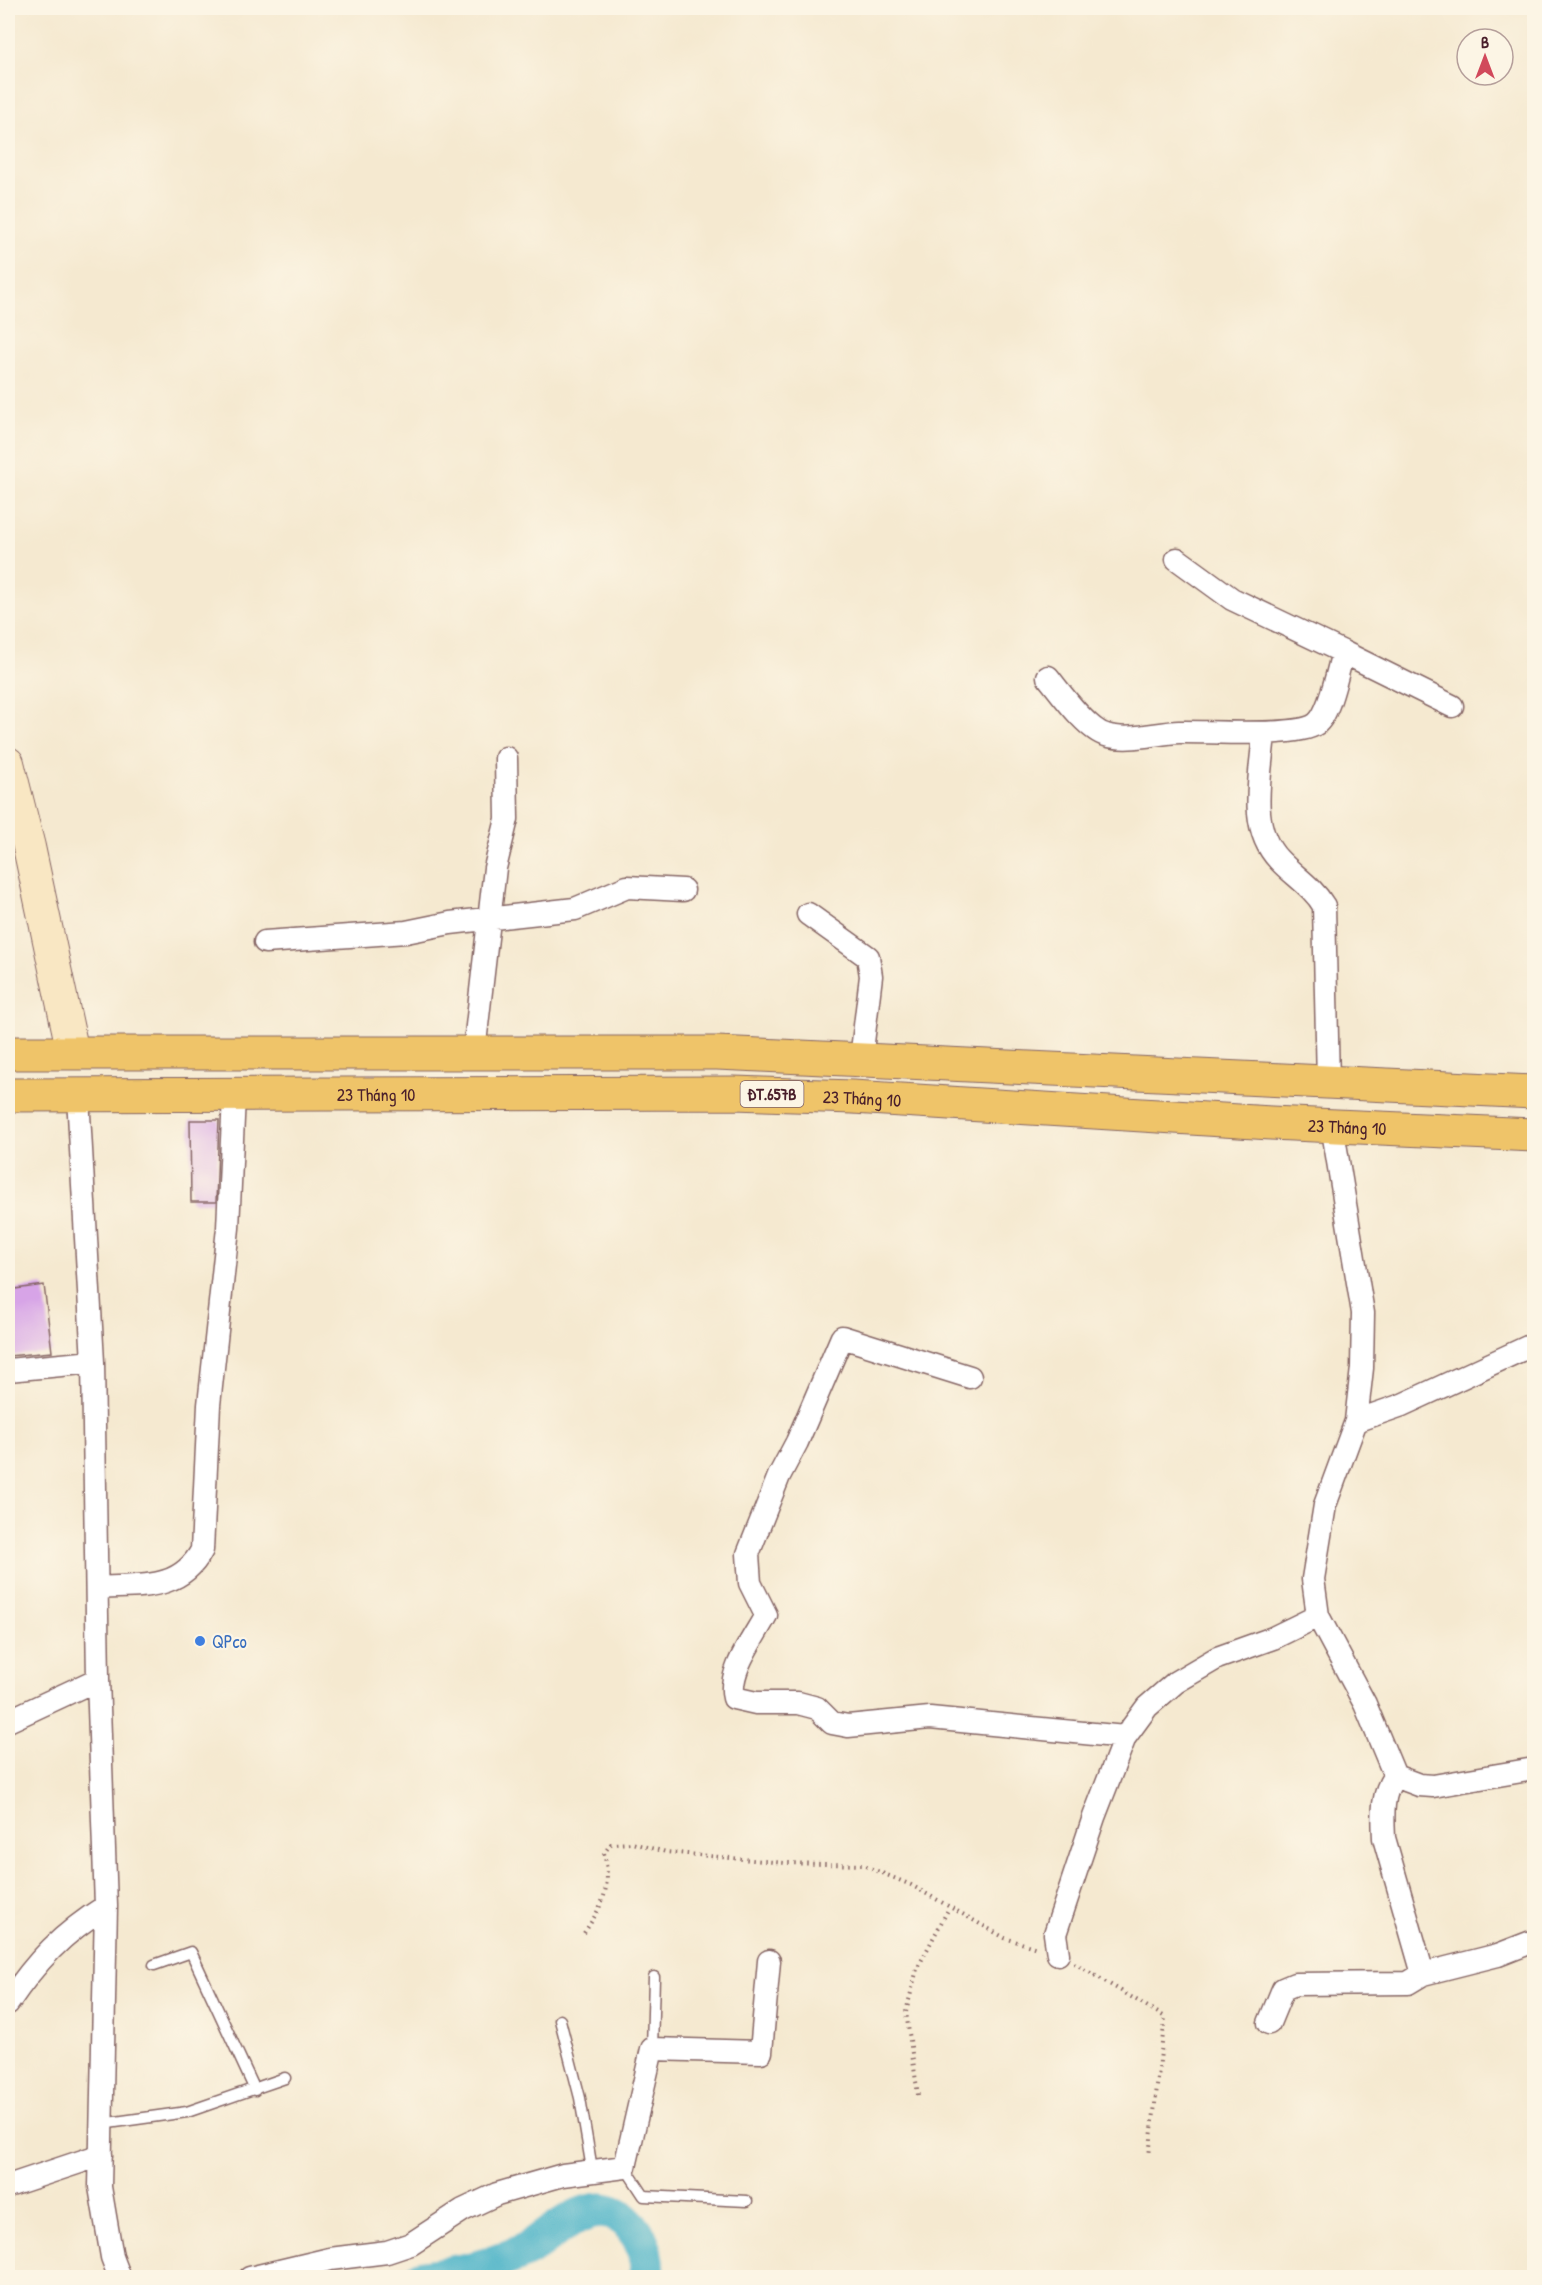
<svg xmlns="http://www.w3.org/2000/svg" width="1542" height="2285" viewBox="0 0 1542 2285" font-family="'Patrick Hand',sans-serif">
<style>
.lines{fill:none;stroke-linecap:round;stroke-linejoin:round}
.river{stroke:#49b2c8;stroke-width:36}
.building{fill:#d7a4e7}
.lane-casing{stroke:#866665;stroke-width:13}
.street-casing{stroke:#866665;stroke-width:25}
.secondary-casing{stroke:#866665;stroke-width:34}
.primary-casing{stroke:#866665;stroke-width:35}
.path{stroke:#866665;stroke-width:4;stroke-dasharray:1.5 4.5;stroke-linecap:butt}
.lane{stroke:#fff;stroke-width:10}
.street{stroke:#fff;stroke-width:22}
.secondary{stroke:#f9e7c3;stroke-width:32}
.primary{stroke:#efc469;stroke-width:33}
.shop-dot{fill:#3f7fe0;stroke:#fcf5e5;stroke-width:2}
.labels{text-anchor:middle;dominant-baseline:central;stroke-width:4.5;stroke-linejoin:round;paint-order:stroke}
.shield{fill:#fcf5e5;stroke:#7f5f63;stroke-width:1.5}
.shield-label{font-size:16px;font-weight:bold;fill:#4a1f2b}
.street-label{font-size:18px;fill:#4a1f2b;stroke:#fcf5e5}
.shop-label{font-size:18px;fill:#366cbe;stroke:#fcf5e5;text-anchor:start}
</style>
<rect width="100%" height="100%" fill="#fcf5e5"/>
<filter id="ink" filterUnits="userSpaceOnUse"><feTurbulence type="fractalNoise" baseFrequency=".0167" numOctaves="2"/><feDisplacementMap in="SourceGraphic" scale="12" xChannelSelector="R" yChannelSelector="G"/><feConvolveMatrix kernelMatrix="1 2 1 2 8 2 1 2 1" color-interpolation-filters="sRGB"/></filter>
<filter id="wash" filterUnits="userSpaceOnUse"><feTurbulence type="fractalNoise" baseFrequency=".008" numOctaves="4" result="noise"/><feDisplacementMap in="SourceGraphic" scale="24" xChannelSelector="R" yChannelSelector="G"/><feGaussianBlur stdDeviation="1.35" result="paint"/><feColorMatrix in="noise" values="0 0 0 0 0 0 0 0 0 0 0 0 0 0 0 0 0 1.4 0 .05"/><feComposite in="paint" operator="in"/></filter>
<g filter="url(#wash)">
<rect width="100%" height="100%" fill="#f5e9d0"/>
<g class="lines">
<path class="river" d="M421,2278C448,2274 476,2271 502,2260C512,2256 523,2253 531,2247C563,2226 601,2187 634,2230C644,2242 649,2262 647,2278"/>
</g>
<g id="blocks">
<path class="building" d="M190,1120H219L216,1202H191Z
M44,1285L52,1352L8,1356V1290Z"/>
</g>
</g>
<g filter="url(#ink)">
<use href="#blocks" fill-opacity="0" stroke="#866665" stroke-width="1.5"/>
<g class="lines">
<defs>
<path id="lane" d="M154,1965L191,1952L255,2090
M560,2020L580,2098L592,2169
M652,2049L654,1977
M101,2124L187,2112L285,2078
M625,2167L644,2196L747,2201"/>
<path id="street" d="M1177,559L1232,599L1343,652
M1048,677C1061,693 1087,730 1106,735C1128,742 1156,733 1179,732C1206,731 1297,738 1316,724C1330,714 1338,669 1343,652L1452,706
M1264,733C1261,775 1247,827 1279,860C1294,876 1313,887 1324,906L1328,1082
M808,914L868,957L871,976L861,1059
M265,942L406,932L450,923L575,909L627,887L683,890
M474,1052L495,868L507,819L506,758
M78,1096L93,1362L98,1679L106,1906L100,2187L112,2257L120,2278
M1332,1125L1363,1313L1362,1368L1356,1421L1325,1505L1313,1579L1318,1616L1365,1704L1395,1776L1419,1785L1433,1786L1534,1769
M8,1370L93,1362
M970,1377L842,1337L797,1442L779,1476L748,1554L750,1583L766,1615C754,1638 727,1672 734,1698L756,1703H798L817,1708L832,1723L848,1726L930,1718L1125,1737
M1356,1421L1402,1405L1534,1344
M97,1588C138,1585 180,1592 202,1550L209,1405L228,1228L234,1096
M8,1721L98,1679
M1395,1776C1381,1793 1383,1817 1384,1838L1423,1974
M1058,1954L1055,1934L1094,1817L1125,1737L1147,1707L1176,1682L1217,1658L1273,1638L1318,1616
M8,2003C37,1960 62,1934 106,1906
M1269,2023L1283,1989L1295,1984L1408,1983L1423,1974L1498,1955L1534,1941
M8,2186L101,2155
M250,2278L330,2259L387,2252L411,2244L463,2210L497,2194L563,2175L625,2167L652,2049L761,2052L769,1961"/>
<path id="secondary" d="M8,763L29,847L73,1053"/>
<g id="primary">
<path d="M8,1053H717L1534,1092"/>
<path id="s1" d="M8,1095L734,1093L853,1097L1271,1123L1534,1135"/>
</g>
</defs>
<use href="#lane" class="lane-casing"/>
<use href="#street" class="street-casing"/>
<use href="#secondary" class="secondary-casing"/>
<use href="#primary" class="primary-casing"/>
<path class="path" d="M584,1933C603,1905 612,1887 604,1853L611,1844L632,1843L666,1852L785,1863L863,1865L911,1885L1005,1938L1037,1948
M1074,1963L1165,2017L1149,2156
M918,2095L906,2012L917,1969L949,1908"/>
<use href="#lane" class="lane"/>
<use href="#street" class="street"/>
<use href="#secondary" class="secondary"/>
<use href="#primary" class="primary"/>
</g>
</g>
<circle class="shop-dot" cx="200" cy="1641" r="6"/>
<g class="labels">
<rect class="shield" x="740.5" y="1081" width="63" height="26" rx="4.5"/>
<g class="shield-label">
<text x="772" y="1094">ĐT.657B</text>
</g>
<g class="street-label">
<text stroke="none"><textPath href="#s1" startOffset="368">23 Tháng 10</textPath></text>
<text stroke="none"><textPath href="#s1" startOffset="854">23 Tháng 10</textPath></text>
<text stroke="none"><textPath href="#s1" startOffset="1340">23 Tháng 10</textPath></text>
</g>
<g class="shop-label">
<text x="212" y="1641">QPco</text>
</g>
</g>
<rect width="1542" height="2285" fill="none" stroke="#fcf5e5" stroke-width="30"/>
<g transform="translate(1485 57)"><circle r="28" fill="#fcf5e5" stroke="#b59f9b" stroke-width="1.5"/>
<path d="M0-4.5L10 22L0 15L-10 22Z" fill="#d1495b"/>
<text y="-9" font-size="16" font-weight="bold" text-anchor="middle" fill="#4a1f2b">B</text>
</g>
</svg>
